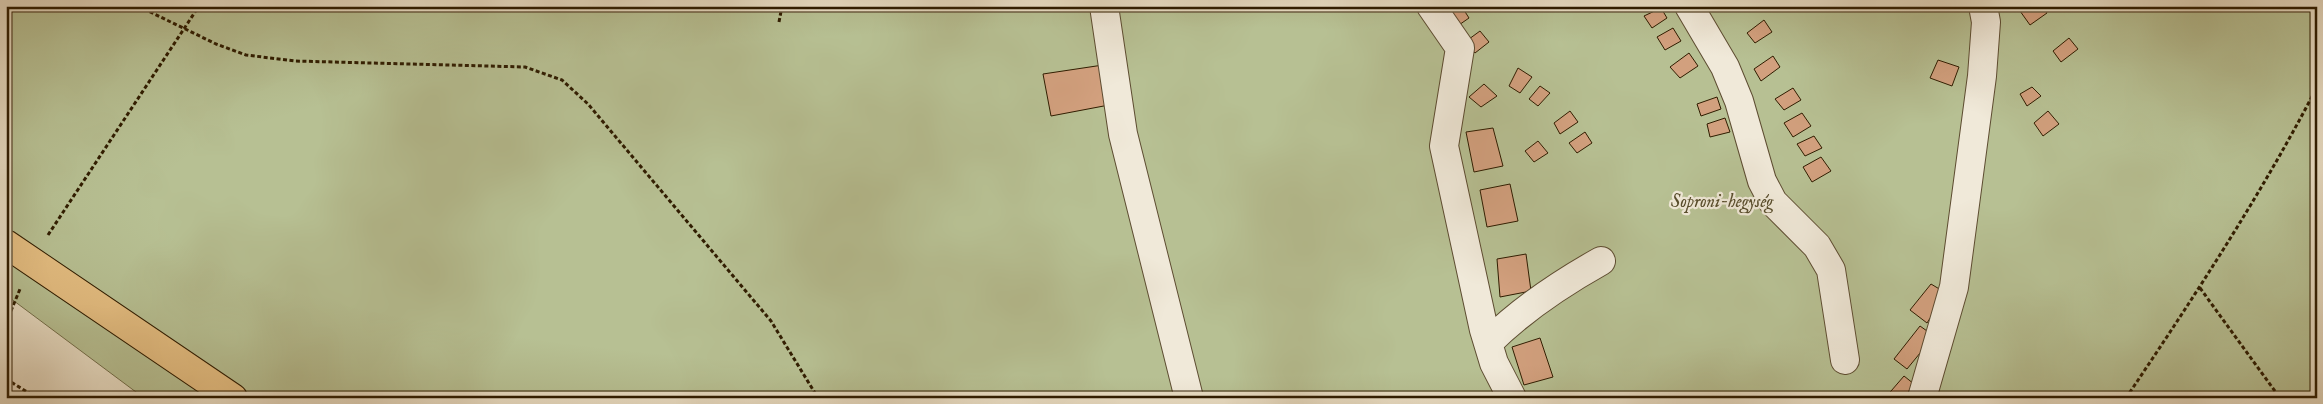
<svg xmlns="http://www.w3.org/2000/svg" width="2323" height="404" viewBox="0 0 2323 404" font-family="'IM FELL English',serif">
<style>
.green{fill:#b7c093;stroke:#736e4a}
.building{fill:#d2a07e;stroke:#2f1c00}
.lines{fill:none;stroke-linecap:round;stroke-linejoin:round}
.minor-casing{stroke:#5d4c31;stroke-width:30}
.major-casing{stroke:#2f1c00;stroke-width:30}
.path{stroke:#2f1c00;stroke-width:3;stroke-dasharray:4 2.5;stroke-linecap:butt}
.minor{stroke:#f0e9d9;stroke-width:28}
.major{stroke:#e4be82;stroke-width:28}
.labels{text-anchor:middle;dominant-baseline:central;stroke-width:4.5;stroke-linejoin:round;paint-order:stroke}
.park-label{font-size:18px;font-style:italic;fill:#584d2c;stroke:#f0e9d9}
</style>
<rect width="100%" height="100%" fill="#e8ddc4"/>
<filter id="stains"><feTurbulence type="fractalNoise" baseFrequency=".004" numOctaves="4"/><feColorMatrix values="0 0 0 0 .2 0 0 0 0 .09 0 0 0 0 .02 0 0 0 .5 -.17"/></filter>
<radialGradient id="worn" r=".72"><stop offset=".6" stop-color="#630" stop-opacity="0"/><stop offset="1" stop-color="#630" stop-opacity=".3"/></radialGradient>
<path class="green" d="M6,6H2317V398H144L6,295Z"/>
<path class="building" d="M2028,6H2043L2047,13L2030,25L2020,11Z
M1462,7L1469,18L1456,27L1447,16Z
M1661,8L1667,18L1652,28L1644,16Z
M1764,20L1772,32L1755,43L1747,33Z
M1673,28L1681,41L1665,50L1657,37Z
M1480,31L1489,42L1475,53L1465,42Z
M2069,38L2078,49L2061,62L2053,51Z
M1689,53L1698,66L1680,78L1670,67Z
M1773,56L1780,67L1761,81L1754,69Z
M1938,60L1959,67L1952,86L1930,78Z
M1103,65L1109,105L1051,116L1043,74Z
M1518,68L1532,77L1520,93L1509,86Z
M1484,84L1497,96L1481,107L1469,97Z
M1540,86L1550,93L1538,106L1529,99Z
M2032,87L2041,96L2027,106L2020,94Z
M1793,88L1801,100L1784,110L1775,99Z
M1717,97L1721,109L1701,116L1697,104Z
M1570,111L1578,122L1560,134L1554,123Z
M2048,111L2059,124L2043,136L2034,123Z
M1802,113L1811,126L1793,137L1784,123Z
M1725,118L1730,132L1710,137L1707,124Z
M1493,128L1503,166L1474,172L1466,132Z
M1585,132L1592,143L1577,153L1569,143Z
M1814,136L1822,148L1805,156L1797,144Z
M1538,141L1548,153L1534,162L1525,151Z
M1821,157L1831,171L1812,182L1803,167Z
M1510,184L1518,221L1487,227L1480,190Z
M1526,254L1531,291L1500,297L1497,259Z
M1931,284L1946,293L1927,323L1910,310Z
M1920,326L1934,336L1907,369L1894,359Z
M1540,338L1553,377L1524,385L1512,347Z
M1904,376L1914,384L1904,398H1885Z"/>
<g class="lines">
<defs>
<path id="minor" d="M1104,6L1123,134L1189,398
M1431,6L1460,48L1444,146L1484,330L1494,363L1512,398
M1689,6L1725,67L1739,101L1762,181L1773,202L1817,246L1831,270L1845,360
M1488,343C1521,310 1560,284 1601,261
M1922,398L1954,287L1982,76L1986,22L1983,6"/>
<path id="major" d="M6,244L233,398"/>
</defs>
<use href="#minor" class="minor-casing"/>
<use href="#major" class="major-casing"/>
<path class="path" d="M138,6L216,44L246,55L295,61L525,67L562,80L588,104L771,321L818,398
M779,22L782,6
M48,235L199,6
M2200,288L2280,398
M6,323L20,289
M6,379L37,398
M2126,398C2194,297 2261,195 2317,87"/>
<use href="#minor" class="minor"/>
<use href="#major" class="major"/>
</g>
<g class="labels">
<g class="park-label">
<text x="1722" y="202">Soproni-hegység</text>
</g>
</g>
<rect width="2323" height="404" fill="none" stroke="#e8ddc4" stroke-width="25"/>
<rect x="8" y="8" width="2308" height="389" fill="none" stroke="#2f1c00" stroke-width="2.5"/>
<rect x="12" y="12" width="2298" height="379" fill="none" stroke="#2f1c00"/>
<rect width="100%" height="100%" filter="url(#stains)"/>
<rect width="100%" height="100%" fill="url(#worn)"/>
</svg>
